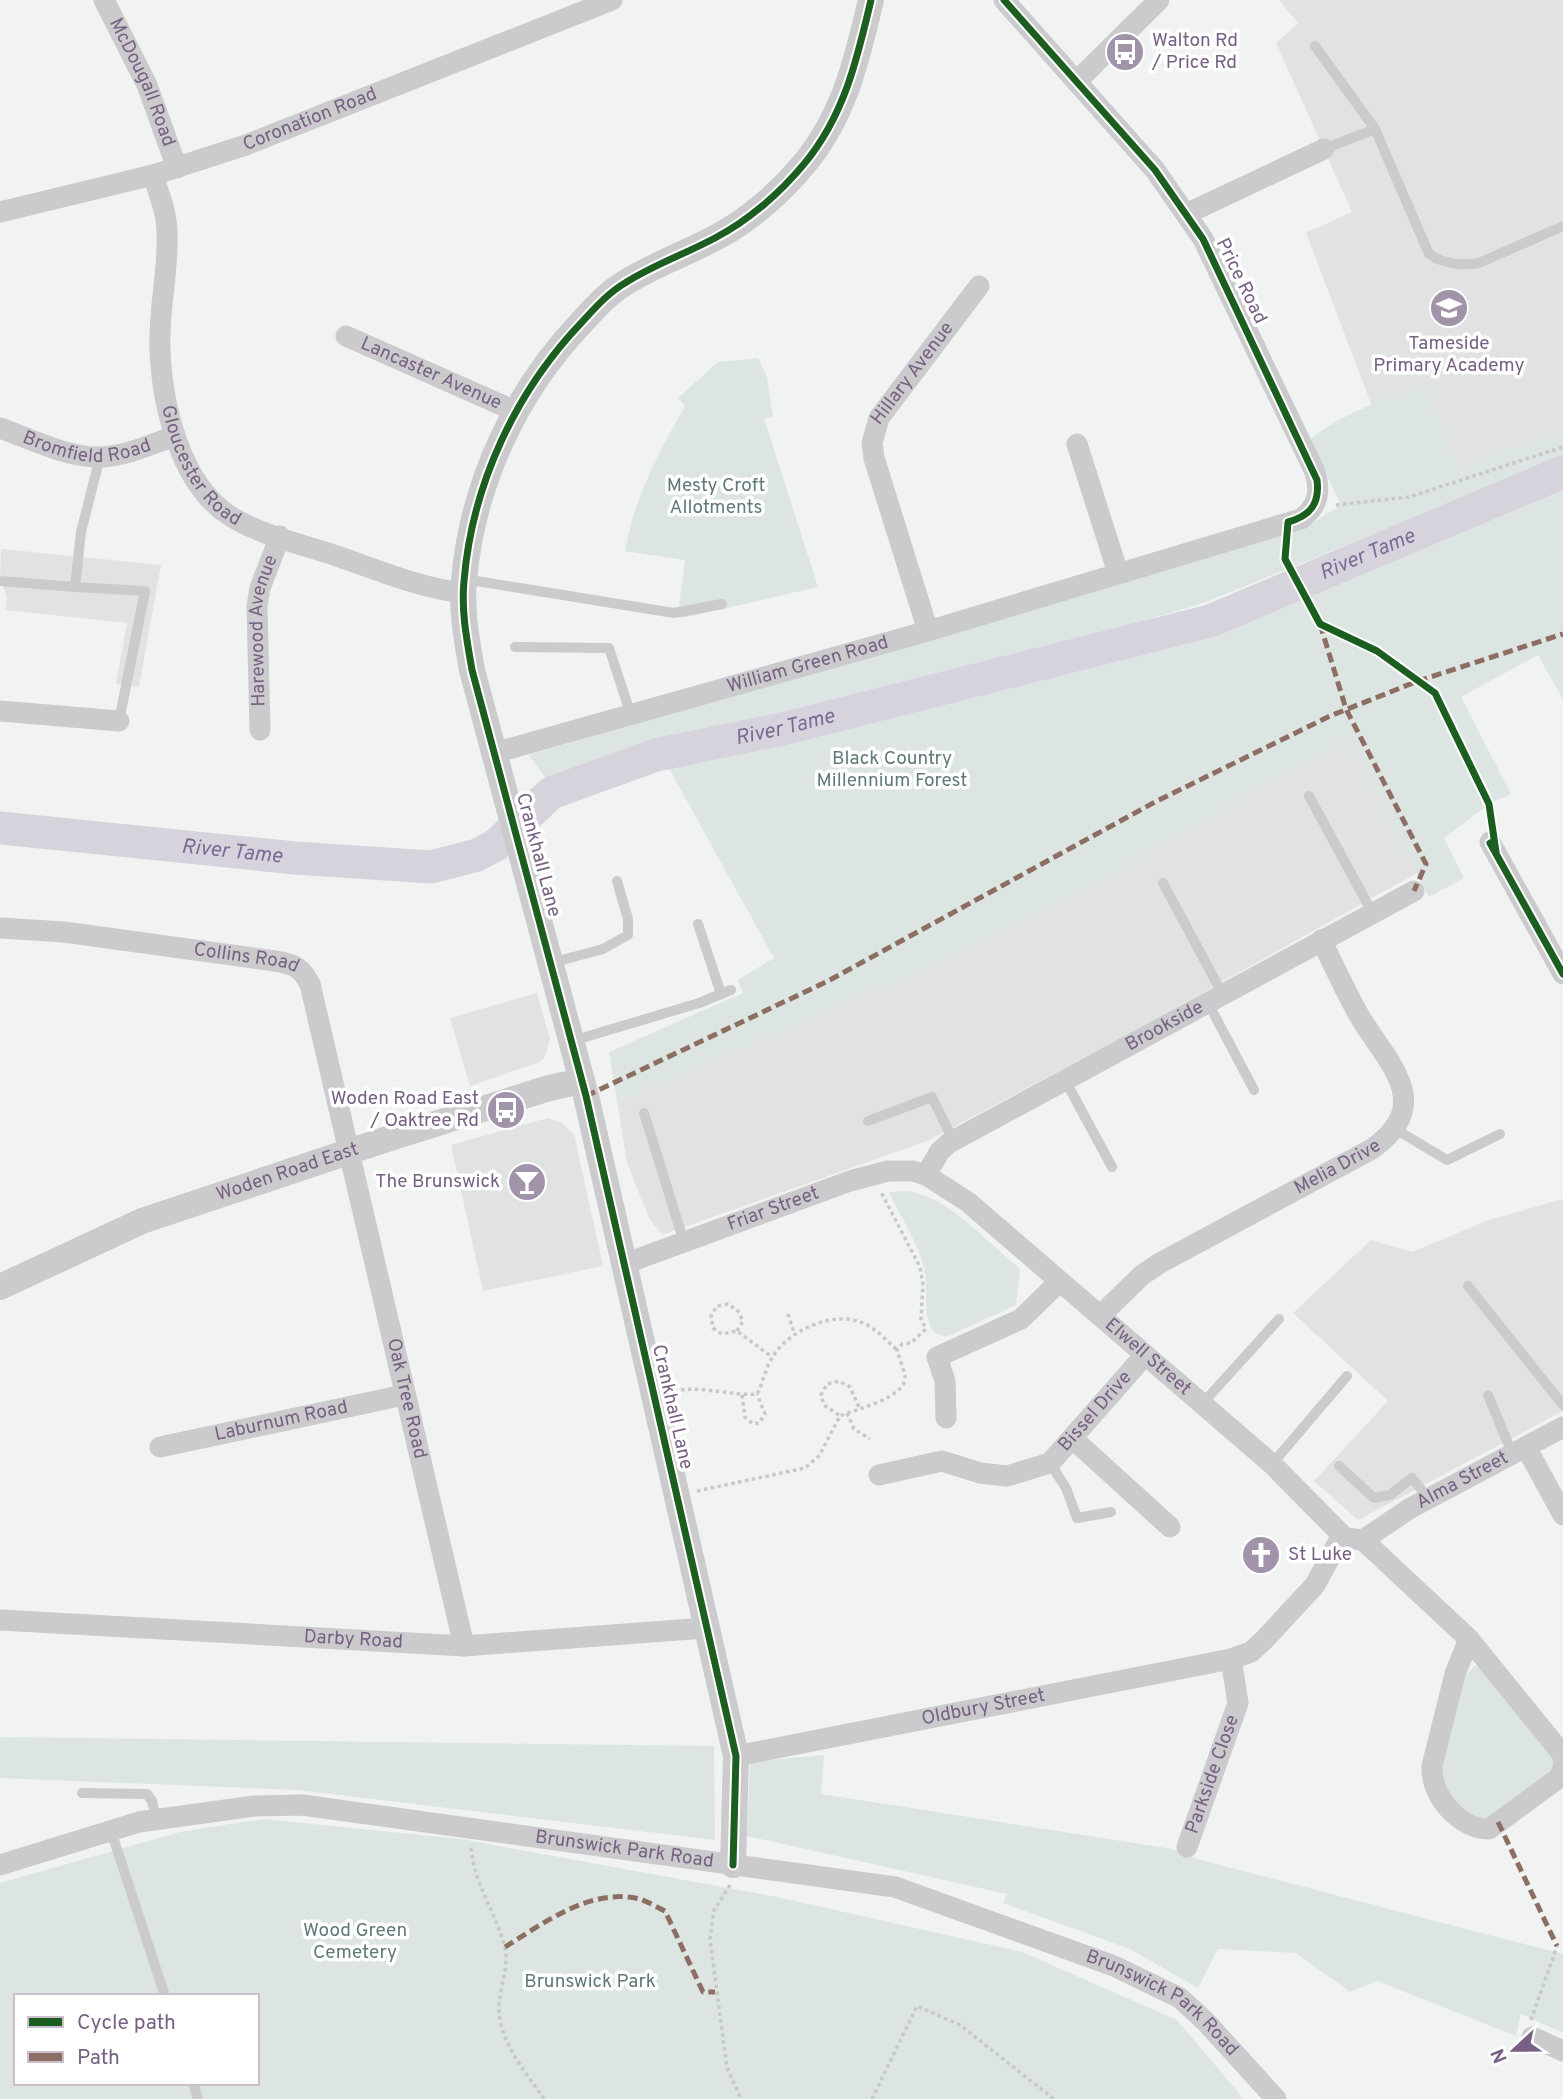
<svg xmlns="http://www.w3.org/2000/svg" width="1563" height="2099" viewBox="0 0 1563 2099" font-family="Overpass,sans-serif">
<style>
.built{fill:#e1e3e3}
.green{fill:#dde5e3;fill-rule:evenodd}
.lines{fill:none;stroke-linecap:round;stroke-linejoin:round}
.river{stroke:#d6d3dc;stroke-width:33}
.path{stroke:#c8c7c9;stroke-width:3.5;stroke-dasharray:3.5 3.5;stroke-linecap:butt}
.service{stroke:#cbcacc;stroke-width:10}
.minor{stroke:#cbcacc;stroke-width:21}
.tertiary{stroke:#cbcacc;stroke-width:26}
.quiet{stroke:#8d6e63;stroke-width:5;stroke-dasharray:10 5;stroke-linecap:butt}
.cycleway-casing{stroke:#fff;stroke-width:11}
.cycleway{stroke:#1b5e20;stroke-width:7}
.labels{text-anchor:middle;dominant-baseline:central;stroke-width:7;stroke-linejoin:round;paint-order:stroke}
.poi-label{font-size:19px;fill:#776083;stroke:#fff;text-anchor:start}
.street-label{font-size:19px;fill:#776083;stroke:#fff}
.park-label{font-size:19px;fill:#607979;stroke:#fff}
.water-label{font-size:21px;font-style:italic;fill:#7e6996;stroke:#fff}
</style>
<rect width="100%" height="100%" fill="#f0f3f1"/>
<path class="built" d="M1279,0H1563V432L1455,469L1426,383L1372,406L1306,233L1352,212L1276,43L1298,23Z
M1,549L161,565L139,687L116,684L127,623L6,610L7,597L0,580Z
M1348,737L1417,873L1134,1031L927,1141L662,1235L649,1218L627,1163L617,1101L939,963L1124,866Z
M537,993L550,1039L545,1057L539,1062L470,1086L450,1018Z
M548,1118L562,1123L574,1134L603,1266L483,1291L451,1145Z
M1563,1199V1411L1358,1520L1314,1481L1388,1401L1293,1313L1371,1240L1412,1252L1489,1220Z"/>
<path class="green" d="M758,358L767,377L773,417L764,418L818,587L683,618L679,606L685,560L625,551C634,498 659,452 685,406L678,398L718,362Z
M1426,383L1456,469L1563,432V458L1203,603L1051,649L702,733L634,751L547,780L529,755L1310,525L1341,505L1310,440C1338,414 1391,398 1426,383Z
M1563,482V700L1538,655L1461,697L1511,794L1489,804L1444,838L1464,878L1429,897L1348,737L1124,866L939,963L617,1101L609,1052L743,993L738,980L774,958L666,763L1170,641Z
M908,1191C950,1198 987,1242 1020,1269L1016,1305L946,1337L934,1332C920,1312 930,1291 924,1268C918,1243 900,1216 889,1192Z
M1474,1666L1489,1669L1558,1766L1482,1821L1453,1803L1441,1786L1440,1760L1461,1682Z
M0,1737L714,1746L715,1840L298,1790L0,1778Z
M824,1755L821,1794L1172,1849L1197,1859L1563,1954V2033L1521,2014L1516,2036L1377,1981L1350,1992L1296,1953L1218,1949L1198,1988L1130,1949L1003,1903L1007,1894L747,1836L750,1762Z
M263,1819L461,1839L777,1897L1022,1952L1177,2020L1244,2099H0V1883L180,1832ZM16,1996H257V2083H16Z"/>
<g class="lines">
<path class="river" id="s1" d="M0,828L295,858L431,867L477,855L496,845L551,793L656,755L782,729L1210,621L1563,472"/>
<path class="path" d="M1336,505L1409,497L1563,447
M788,1314L795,1335
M737,1331L743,1321L738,1311L728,1304L717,1306L711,1316L713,1328L722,1334L737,1331L772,1357
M674,1391C702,1385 728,1396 757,1394C763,1383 765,1369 772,1358C786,1333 828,1312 857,1321C873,1325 885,1339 897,1350
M742,1395L745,1417L753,1424L759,1423L765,1414L757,1394
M847,1413L854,1429L870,1439
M839,1415L824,1405L821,1395L827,1384L839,1381L850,1387L859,1407
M697,1491L805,1468L819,1456L840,1416C856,1409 906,1398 905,1377C904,1369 899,1358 897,1350L902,1344L911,1343L926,1329L921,1319L923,1284L920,1267L881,1192
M471,1848C475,1886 494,1909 504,1944C510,1963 501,1984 499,2003C497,2040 525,2071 544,2099
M730,1885L714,1910L710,1939L727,2068L741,2099
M1531,2020L1557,1946
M872,2099L917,2006L960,2025L1054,2099"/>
<path class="service" d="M1315,46L1375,129L1324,149
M1375,129L1429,254C1443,264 1463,266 1479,263L1563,226
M100,457L81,532L75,587L145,591L119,721
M464,579L674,613L722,604
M0,581L75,587
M515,647L609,648L631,715
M1309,796L1372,912
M1163,883L1222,993
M698,924L721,994
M551,963L603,949L628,935V919L617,881
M1207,1001L1254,1090
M572,1041L699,1003L731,990
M1065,1080L1112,1167
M644,1113L684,1242
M868,1121L932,1097L953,1140
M1395,1129L1447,1160L1500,1134
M1468,1286L1563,1405
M1488,1395L1512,1453
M1202,1404L1279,1319
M1050,1463L1066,1488L1077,1518L1111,1512
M1272,1464L1347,1376
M1339,1466L1374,1498L1390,1495L1412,1478L1428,1498
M82,1793L147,1794L152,1801L156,1819
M111,1831L165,1996
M193,2083L198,2099"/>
<g class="minor">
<path id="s2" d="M104,0L147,85L177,168"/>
<path d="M1077,81L1159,0"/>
<path id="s3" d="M153,175C159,194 167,213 167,232C169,271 158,311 160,349C162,405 180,484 230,516C262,536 305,545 340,557C380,571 421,588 463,593"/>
<path id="s4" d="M0,212L153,175L246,145L612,0"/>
<path d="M1186,214L1324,149"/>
<path id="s5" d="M346,336L515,411"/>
<path id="s6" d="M0,428C31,439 67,458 101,457C126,456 152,444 175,436"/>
<path d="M1077,444L1118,573"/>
<path id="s7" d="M928,631L874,458L872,443L879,418L979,286"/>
<path d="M0,711L119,721"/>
<path id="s8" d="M260,730L257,606L260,588L280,536"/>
<path id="s9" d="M494,753L928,631L1301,519C1318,506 1321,492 1315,472L1203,239L1155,170L1004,0"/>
<path d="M1490,842L1563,974"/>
<path id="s10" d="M0,928L64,932L275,961C294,964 301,967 310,984L464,1646"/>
<path id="s11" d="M926,1175L940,1151L949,1143L1414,891"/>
<path id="s12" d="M624,1264L850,1181L888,1171H913L926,1175L968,1202L1272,1464L1345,1538L1363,1540"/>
<path id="s13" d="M1100,1316L1142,1275L1160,1263L1372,1149C1433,1106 1392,1067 1363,1022C1347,996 1335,967 1321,940"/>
<path d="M946,1418L945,1381L937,1357L1021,1319L1059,1282"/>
<path d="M1072,1438L1170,1527"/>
<path id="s14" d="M160,1447L404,1395"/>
<path d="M1526,1447L1563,1515"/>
<path id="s15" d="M879,1475L942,1461L980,1473L1007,1476L1050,1463L1145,1355"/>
<path d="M1363,1540L1469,1639L1563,1755V1759"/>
<path id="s16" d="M1363,1540L1409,1509L1563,1427"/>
<path id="s17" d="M0,1620L464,1646L705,1628"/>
<path d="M1469,1639L1455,1674L1432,1766C1430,1795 1459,1829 1489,1829L1560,1777L1563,1767"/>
<path id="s18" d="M736,1756L1231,1659L1251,1652L1264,1640L1315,1585L1342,1535"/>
<path id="s19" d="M1187,1847L1238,1703L1231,1659"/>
<path id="s20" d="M0,1865L139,1822L254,1806L302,1805L895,1887L1114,1966L1180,1998L1206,2022L1276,2099"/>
<path d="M1532,2037L1563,2051"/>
</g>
<g class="tertiary">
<path id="s21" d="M0,1287L142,1221L384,1140L549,1088L582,1081"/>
<path d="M733,1865L736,1756L586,1096L472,670C467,641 461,611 464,581C472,484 516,391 582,322C595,308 608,293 625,283C653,265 685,254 715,238C748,221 780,193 804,164C844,116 857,60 871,0"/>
</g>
<path class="quiet" d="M1320,624L1346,709L1426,864L1414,891
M586,1096L828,981L1155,802L1330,716L1418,681L1563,634
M1498,1822L1557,1946
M505,1947C544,1923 591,1887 640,1899C648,1902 657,1907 665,1911L703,1992H715"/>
<defs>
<path id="cycleway" d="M1004,0L1155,170L1203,239L1317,480C1320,504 1310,516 1288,522L1285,559L1320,624L1377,651L1435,693L1489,804L1496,852
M1490,843L1563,974
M733,1865L736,1756L586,1096L472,670C467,641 461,611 464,581C472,484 516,391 582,322C595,308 608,293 625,283C653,265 685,254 715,238C748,221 780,193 804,164C844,116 857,60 871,0"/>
</defs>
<use href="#cycleway" class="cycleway-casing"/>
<use href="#cycleway" class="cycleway"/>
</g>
<defs>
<symbol id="bus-disc" viewBox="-11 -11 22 22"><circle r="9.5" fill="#a193aa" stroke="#fff"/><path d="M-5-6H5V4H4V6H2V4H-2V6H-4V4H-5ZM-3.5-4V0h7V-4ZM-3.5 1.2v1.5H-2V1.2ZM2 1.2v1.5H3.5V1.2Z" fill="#fff"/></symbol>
<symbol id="school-disc" viewBox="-11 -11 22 22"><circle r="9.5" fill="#a193aa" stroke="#fff"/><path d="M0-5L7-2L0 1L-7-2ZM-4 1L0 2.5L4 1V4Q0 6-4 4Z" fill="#fff"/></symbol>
<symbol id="bar-disc" viewBox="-11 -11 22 22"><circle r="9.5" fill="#a193aa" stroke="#fff"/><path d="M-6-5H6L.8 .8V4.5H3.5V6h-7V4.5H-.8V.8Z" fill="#fff"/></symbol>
<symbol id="church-disc" viewBox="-11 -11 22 22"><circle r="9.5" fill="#a193aa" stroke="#fff"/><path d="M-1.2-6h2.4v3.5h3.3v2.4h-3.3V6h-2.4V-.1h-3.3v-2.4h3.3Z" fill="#fff"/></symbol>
</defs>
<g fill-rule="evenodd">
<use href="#bus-disc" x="1103" y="30" width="44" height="44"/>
<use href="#school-disc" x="1427" y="286" width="44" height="44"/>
<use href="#bus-disc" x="484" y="1088" width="44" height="44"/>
<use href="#bar-disc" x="505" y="1160" width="44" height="44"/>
<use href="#church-disc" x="1239" y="1533" width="44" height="44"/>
</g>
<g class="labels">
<g class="poi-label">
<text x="1152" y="41">Walton Rd<tspan x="1152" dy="22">/ Price Rd</tspan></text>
<text x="1449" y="344" text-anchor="middle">Tameside<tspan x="1449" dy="22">Primary Academy</tspan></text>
<text x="479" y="1099" text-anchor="end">Woden Road East<tspan x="479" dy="22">/ Oaktree Rd</tspan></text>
<text x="500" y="1182" text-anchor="end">The Brunswick</text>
<text x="1288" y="1555">St Luke</text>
</g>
<g class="street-label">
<text stroke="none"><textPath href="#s2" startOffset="91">McDougall Road</textPath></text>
<text stroke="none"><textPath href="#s4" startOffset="324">Coronation Road</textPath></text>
<text transform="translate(1241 281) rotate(64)">Price Road</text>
<text stroke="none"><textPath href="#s5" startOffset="93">Lancaster Avenue</textPath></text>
<text stroke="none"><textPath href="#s7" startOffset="278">Hillary Avenue</textPath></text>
<text stroke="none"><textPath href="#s6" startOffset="91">Bromfield Road</textPath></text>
<text stroke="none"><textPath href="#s3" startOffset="304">Gloucester Road</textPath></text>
<text stroke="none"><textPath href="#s8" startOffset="100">Harewood Avenue</textPath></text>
<text stroke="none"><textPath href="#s9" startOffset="326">William Green Road</textPath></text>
<text transform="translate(538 855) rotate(75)">Crankhall Lane</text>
<text stroke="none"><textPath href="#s10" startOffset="248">Collins Road</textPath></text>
<text stroke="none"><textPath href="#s11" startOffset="285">Brookside</textPath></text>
<text stroke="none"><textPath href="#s13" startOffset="282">Melia Drive</textPath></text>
<text stroke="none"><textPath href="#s21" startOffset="310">Woden Road East</textPath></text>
<text stroke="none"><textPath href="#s12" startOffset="159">Friar Street</textPath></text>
<text stroke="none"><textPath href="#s12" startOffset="606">Elwell Street</textPath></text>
<text stroke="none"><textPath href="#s10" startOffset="747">Oak Tree Road</textPath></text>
<text transform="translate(672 1407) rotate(77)">Crankhall Lane</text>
<text stroke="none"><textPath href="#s15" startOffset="245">Bissel Drive</textPath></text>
<text stroke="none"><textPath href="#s14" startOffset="124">Laburnum Road</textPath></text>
<text stroke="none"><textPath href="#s16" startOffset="116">Alma Street</textPath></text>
<text stroke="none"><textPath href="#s17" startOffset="354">Darby Road</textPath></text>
<text stroke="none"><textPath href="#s18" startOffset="252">Oldbury Street</textPath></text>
<text stroke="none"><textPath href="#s19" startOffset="77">Parkside Close</textPath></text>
<text stroke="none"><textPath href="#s20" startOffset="635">Brunswick Park Road</textPath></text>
<text stroke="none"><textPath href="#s20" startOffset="1202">Brunswick Park Road</textPath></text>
</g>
<g class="park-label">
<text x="716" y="486">Mesty Croft<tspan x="716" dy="22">Allotments</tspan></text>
<text x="892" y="759">Black Country<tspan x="892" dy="22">Millennium Forest</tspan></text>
<text x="355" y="1931">Wood Green<tspan x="355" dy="22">Cemetery</tspan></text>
<text x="590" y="1982">Brunswick Park</text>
</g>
<g class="water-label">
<text stroke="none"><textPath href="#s1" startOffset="1430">River Tame</textPath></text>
<text stroke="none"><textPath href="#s1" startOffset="821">River Tame</textPath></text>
<text stroke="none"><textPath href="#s1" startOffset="233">River Tame</textPath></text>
</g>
</g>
<rect x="14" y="1994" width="245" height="91" fill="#ffffff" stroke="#c9bfcd" stroke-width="2"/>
<rect x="28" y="2017" width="35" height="10" fill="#1b5e20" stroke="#c9bfcd" stroke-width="2"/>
<text x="77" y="2029" font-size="21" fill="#776083">Cycle path</text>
<rect x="28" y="2052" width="35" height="10" fill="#8d6e63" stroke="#c9bfcd" stroke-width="2"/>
<text x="77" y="2064" font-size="21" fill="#776083">Path</text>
<g transform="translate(1514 2050) rotate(248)" stroke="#ffffff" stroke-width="5" paint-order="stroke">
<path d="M0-5L12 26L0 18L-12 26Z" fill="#776083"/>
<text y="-10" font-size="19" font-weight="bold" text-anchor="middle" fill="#776083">N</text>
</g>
</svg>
